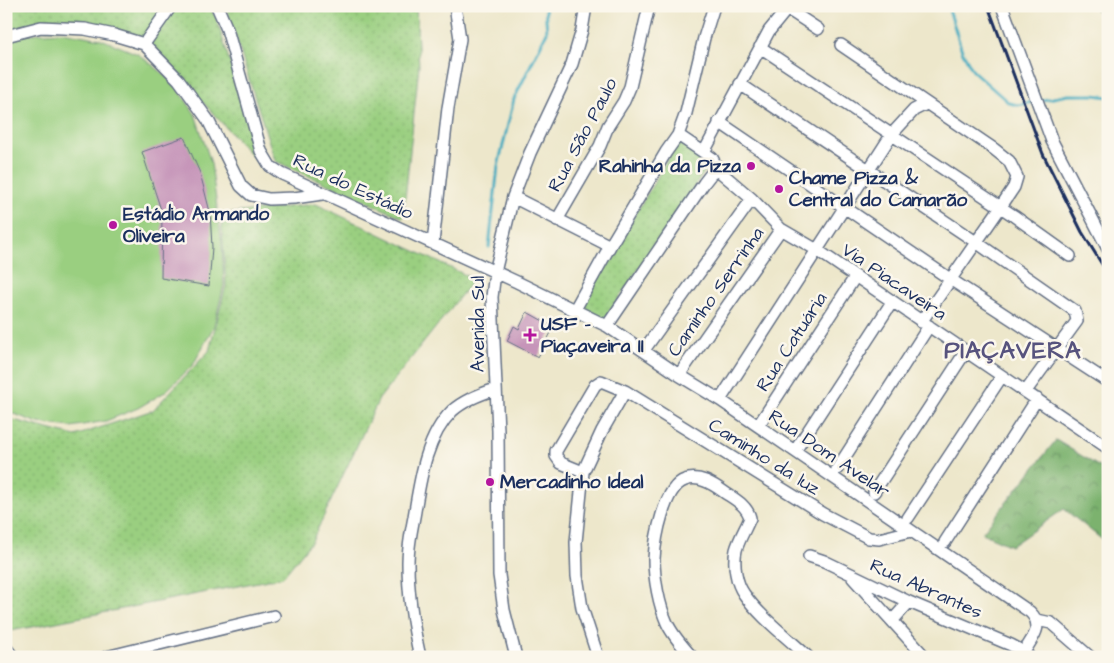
<svg xmlns="http://www.w3.org/2000/svg" width="1114" height="663" viewBox="0 0 1114 663" font-family="'Architects Daughter',sans-serif">
<style>
.grass{fill:url(#grass-dots);stroke:#5a7f6f}
.forest{fill:url(#forest-crowns);stroke:#4b7066}
.pitch{fill:#9acf80;stroke:#5a7f6f}
.lines{fill:none;stroke-linecap:round;stroke-linejoin:round}
.stream{stroke:#40abc0;stroke-width:3}
.building{fill:#c695b9}
.minor-casing{stroke:#646f84;stroke-width:14}
.minor{stroke:#fff;stroke-width:11}
.rail{stroke:#1b2f5e;stroke-width:3}
.poi-dot{fill:#b5179e;stroke:#fbf7ec;stroke-width:2}
.labels{text-anchor:middle;dominant-baseline:central;stroke-width:5;stroke-linejoin:round;paint-order:stroke}
.street-label{font-size:19px;fill:#1b2f5e;stroke:#fbf7ec}
.poi-label{font-size:19px;font-weight:bold;fill:#1b2f5e;stroke:#fbf7ec;text-anchor:start}
.district-label{font-size:24px;font-weight:bold;letter-spacing:1px;fill:#57537e;stroke:#fbf7ec}
</style>
<defs>
<pattern id="grass-dots" width="8" height="8" patternUnits="userSpaceOnUse" patternTransform="scale(1.25)"><rect width="8" height="8" fill="#9acf80"/><path d="M2 2h.1M6 6h.1" fill="none" stroke="#84b271" stroke-width="1.8" stroke-linecap="round"/></pattern>
<pattern id="forest-crowns" width="20" height="18" patternUnits="userSpaceOnUse" patternTransform="scale(1.25)"><rect width="20" height="18" fill="#7bb26e"/><path d="M2 6a3 3 0 1 1 6 0M12 15a3 3 0 1 1 6 0" fill="none" stroke="#64915e"/></pattern>
</defs>
<rect width="100%" height="100%" fill="#fbf7ec"/>
<filter id="ink" filterUnits="userSpaceOnUse"><feTurbulence type="fractalNoise" baseFrequency=".02" numOctaves="2"/><feDisplacementMap in="SourceGraphic" scale="10" xChannelSelector="R" yChannelSelector="G"/><feConvolveMatrix kernelMatrix="1 2 1 2 8 2 1 2 1" color-interpolation-filters="sRGB"/></filter>
<filter id="wash" filterUnits="userSpaceOnUse"><feTurbulence type="fractalNoise" baseFrequency=".0096" numOctaves="4" result="noise"/><feDisplacementMap in="SourceGraphic" scale="20" xChannelSelector="R" yChannelSelector="G"/><feGaussianBlur stdDeviation="1.12" result="paint"/><feColorMatrix in="noise" values="0 0 0 0 0 0 0 0 0 0 0 0 0 0 0 0 0 1.4 0 .05"/><feComposite in="paint" operator="in"/></filter>
<g filter="url(#wash)">
<rect width="100%" height="100%" fill="#ede7cb"/>
<path class="grass" d="M6,6H208L216,17L262,167L145,39L84,27L6,32Z
M224,6H416L419,66L403,218L275,161L227,10Z
M678,142L711,162L604,320L580,308Z
M316,204L474,279L379,399L312,541L283,577L11,631L6,626V418L75,436L153,410L209,351L226,285L221,214Z"/>
<path class="forest" d="M1094,6H1108V29Z
M1056,440L1108,472V581L1100,571L1105,542L1064,509L1011,546L982,533Z"/>
<path class="pitch" d="M62,32L101,39L138,54L173,81L195,114L211,163L222,244L224,285L214,326L193,365L165,392L138,408L106,421L71,427L38,423L6,411V40L27,34Z"/>
<g class="lines">
<path class="stream" d="M948,6L962,51L973,71L1009,103L1018,105L1068,95H1094L1108,97
M489,247L498,166L514,99L547,32L545,6"/>
</g>
<g id="blocks">
<path class="building" d="M184,137L200,173L210,212L212,247L209,286L161,278L162,213L142,152Z
M527,312L554,327L538,357L507,341L514,326L519,329Z"/>
</g>
</g>
<g filter="url(#ink)">
<use href="#blocks" fill-opacity="0" stroke="#646f84" stroke-width="1"/>
<g class="lines">
<defs>
<path id="minor" d="M171,6L144,44L179,80L208,120L241,186L251,195L269,199L294,198L322,194
M217,6L227,29L261,151L270,166L282,174L517,282L607,326L679,375L720,400L1030,612C1045,626 1032,638 1024,652
M783,6L818,29
M1002,6L1052,141L1108,249
M6,36L41,27L85,29L114,35L144,44
M841,45L994,149L1009,161L1017,177L1014,187L1000,208L921,322
M760,47L1014,216L1070,256
M740,84L976,242L1075,311L1077,321L1026,391
M719,122L950,279L1108,382
M678,135L712,158L718,170
M704,152L769,31L787,9
M718,170L752,199L781,229L817,250L1108,448
M513,197L610,246
M557,220L600,146L608,126L624,101L630,87L649,6
M433,243L448,108L460,39L455,6
M574,311L610,246L666,152L678,135L686,113L704,38L714,6
M607,326L704,183L711,174L718,170
M644,350L752,199
M679,375L781,229
M720,400L892,134L914,110L926,104
M758,426L855,277
M795,451L892,302
M837,469L929,326
M583,472L561,463L556,456V451L595,385L601,381L625,391L823,514L869,538L879,539L911,531
M874,492L966,351
M908,518L1002,376
M945,542L1037,399
M809,556L824,561L909,602L1011,645L1024,652L1029,657
M853,578L925,657
M1037,620L1051,623L1090,657
M892,621L909,602
M6,648L13,657
M106,657L274,616
M420,657C413,626 408,594 408,563C408,547 411,532 414,517C420,482 425,438 452,411C464,400 480,394 496,389
M516,657L504,610L499,575L498,431L492,297L495,272L513,197L530,153L572,64L582,30L586,6
M598,657L582,608L577,576L576,542L583,472L602,431L625,391
M692,657C683,647 673,636 667,623C659,605 654,579 654,559C655,539 664,487 685,480C699,475 713,484 724,492C734,499 747,505 750,518C746,528 739,539 736,550C733,564 736,583 744,594C759,616 788,638 808,657"/>
</defs>
<use href="#minor" class="minor-casing"/>
<use href="#minor" class="minor"/>
<path class="rail" d="M988,6L1043,154L1082,232L1108,274"/>
</g>
</g>
<g class="poi-dot">
<circle cx="751" cy="166" r="5"/>
<circle cx="779" cy="189" r="5"/>
<circle cx="113" cy="225" r="5"/>
<path d="M527.5 327.5h5v5h5v5h-5v5h-5v-5h-5v-5h5z"/>
<circle cx="490" cy="482" r="5"/>
</g>
<g class="labels">
<g class="street-label">
<text transform="translate(583 135) rotate(-62)">Rua São Paulo</text>
<text transform="translate(353 187) rotate(25)">Rua do Estádio</text>
<text transform="translate(894 282) rotate(34)">Via Piacaveira</text>
<text transform="translate(716 292) rotate(-55)">Caminho Serrinha</text>
<text transform="translate(478 324) rotate(-90)">Avenida Sul</text>
<text transform="translate(792 342) rotate(-57)">Rua Catuária</text>
<text transform="translate(829 454) rotate(34)">Rua Dom Avelar</text>
<text transform="translate(764 457) rotate(32)">Caminho da luz</text>
<text transform="translate(926 589) rotate(24)">Rua Abrantes</text>
</g>
<g class="poi-label">
<text x="741" y="166" text-anchor="end">Rahinha da Pizza</text>
<text x="789" y="178">Chame Pizza &amp;<tspan x="789" dy="22">Central do Camarão</tspan></text>
<text x="123" y="214">Estádio Armando<tspan x="123" dy="22">Oliveira</tspan></text>
<text x="541" y="324">USF -<tspan x="541" dy="22">Piaçaveira II</tspan></text>
<text x="500" y="482">Mercadinho Ideal</text>
</g>
<g class="district-label">
<text x="1013" y="351">PIAÇAVERA</text>
</g>
</g>
<rect width="1114" height="663" fill="none" stroke="#fbf7ec" stroke-width="25"/>
</svg>
